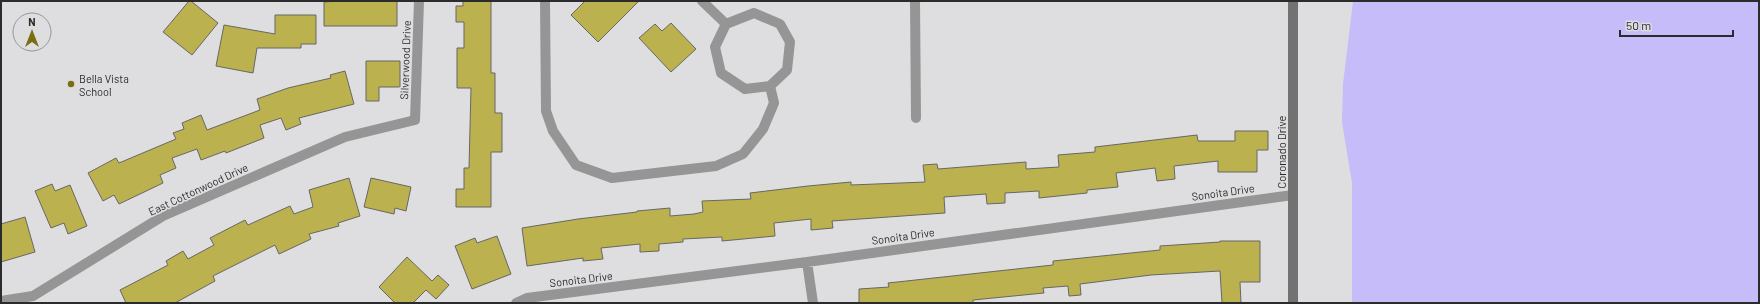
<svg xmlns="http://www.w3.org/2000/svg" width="1760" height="304" viewBox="0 0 1760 304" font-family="Barlow,sans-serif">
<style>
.green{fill:#c6bcf9}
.building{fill:#bcb14f;stroke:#676764}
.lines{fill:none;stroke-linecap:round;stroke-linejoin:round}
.street{stroke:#959596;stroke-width:10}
.secondary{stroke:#727273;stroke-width:10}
.poi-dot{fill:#7a6f0e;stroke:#dedee1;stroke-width:1.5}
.labels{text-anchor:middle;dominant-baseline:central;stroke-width:3.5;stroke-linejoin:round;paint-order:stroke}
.street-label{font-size:11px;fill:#2b2b2c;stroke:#dedee1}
.poi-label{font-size:11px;fill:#2b2b2c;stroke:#dedee1;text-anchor:start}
</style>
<rect width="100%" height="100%" fill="#dedee1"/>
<path class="green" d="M1353,1H1759V303H1352V183L1342,122L1343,84Z"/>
<path class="building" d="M189,1H191L218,23L192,55L163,32Z
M338,1H397V26H324V2Z
M463,1H491V73H495V113H502V152H491V207H456V189H464V168H469L471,88H457V48H464V22H456V6H463Z
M585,1H639L598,42L571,15Z
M275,15H316V44H301V48H257L253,73L216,66L224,25L275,34Z
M671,23L696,49L671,72L639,38L655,24L662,31Z
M366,61H400V87H379V101H366Z
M345,71L354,104L299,118L301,124L286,130L281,118L260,125L264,138L226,153L225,151L201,160L197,149L172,158L176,168L160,175L163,183L119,204L114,195L103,201L88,173L116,158L119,163L176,139L173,133L184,129L182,123L201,115L207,130L260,110L257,99L288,88L331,78L330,75Z
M1235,131H1268V150H1257V172H1218V161L1174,166L1175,179L1157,181L1155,168L1116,173L1118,187L1087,190V193L1039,198V191L1005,193V203L987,204L986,194L944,197L945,213L832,221L833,228L811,230V219L774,223L775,236L722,241V237L683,239V242L659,244V251L640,252V244L601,248L603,259L583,261V258L527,266L522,228L578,219L637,212V211L670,208V216L694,214L703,212L702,201L751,199L750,193L808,186L851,182V185L925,182L923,165L937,164L938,169L1026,162V169L1059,167L1058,155L1095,152V147L1197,135L1198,141H1235Z
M349,178L360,216L338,223L339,226L309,234L311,239L279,254L275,245L213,276L215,281L175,303H126L120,290L168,265L166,261L183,251L188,259L214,245L210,238L245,220L248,225L290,206L294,214L313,207L309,190Z
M371,178L411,187L406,211L395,208L394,214L364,207Z
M52,184L55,191L70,185L87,226L68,234L64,223L51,228L35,191Z
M25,217L35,252L1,262V224Z
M497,236L511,274L472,289L455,246L475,238L477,243Z
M1220,241H1260V282H1240L1241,303H1222L1220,271L1151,275L1080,284L1081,295L1069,296L1068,286L1043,288L1044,293L973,300V303H859V289L889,287L888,283L1053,265V261L1160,250V246L1220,242Z
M407,257L432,281L438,275L449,285L436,299L426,290L413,303H395L379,287Z"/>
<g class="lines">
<path class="street" d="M545,1L546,111L553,131L576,165L612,178L716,166L743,154L763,129L774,103L770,86
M702,1L726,24
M915,1L916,118
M754,13L780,24L790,42L787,70L770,86L745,89L721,73L715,47L726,24Z
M807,262L813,303
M1,301L33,296L163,216L345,137L415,120L419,1
M516,303L527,298L807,262L1293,195"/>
<path class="secondary" d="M1293,303V1"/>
</g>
<circle class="poi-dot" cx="71" cy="84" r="4"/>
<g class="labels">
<g class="street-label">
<text transform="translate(405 60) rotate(-88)">Silverwood Drive</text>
<text transform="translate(1281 152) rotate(-90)">Coronado Drive</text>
<text transform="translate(198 189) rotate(-25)">East Cottonwood Drive</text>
<text transform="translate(1223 192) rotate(-8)">Sonoita Drive</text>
<text transform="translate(903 236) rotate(-8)">Sonoita Drive</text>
<text transform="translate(581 279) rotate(-7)">Sonoita Drive</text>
</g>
<g class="poi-label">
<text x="79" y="78">Bella Vista<tspan x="79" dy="13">School</tspan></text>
</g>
</g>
<rect width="1760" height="304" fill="none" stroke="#2b2b2c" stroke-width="4"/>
<g transform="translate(32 32)"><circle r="19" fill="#dedee1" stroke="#969699"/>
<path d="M0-3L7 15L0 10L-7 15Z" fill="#7a6f0e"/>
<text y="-6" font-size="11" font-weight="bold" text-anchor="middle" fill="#2b2b2c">N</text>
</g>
<path d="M1620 30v6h113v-6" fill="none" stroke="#2b2b2c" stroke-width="2"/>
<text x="1626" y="30" font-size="12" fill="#2b2b2c" stroke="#dedee1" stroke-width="3" paint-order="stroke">50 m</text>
</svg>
